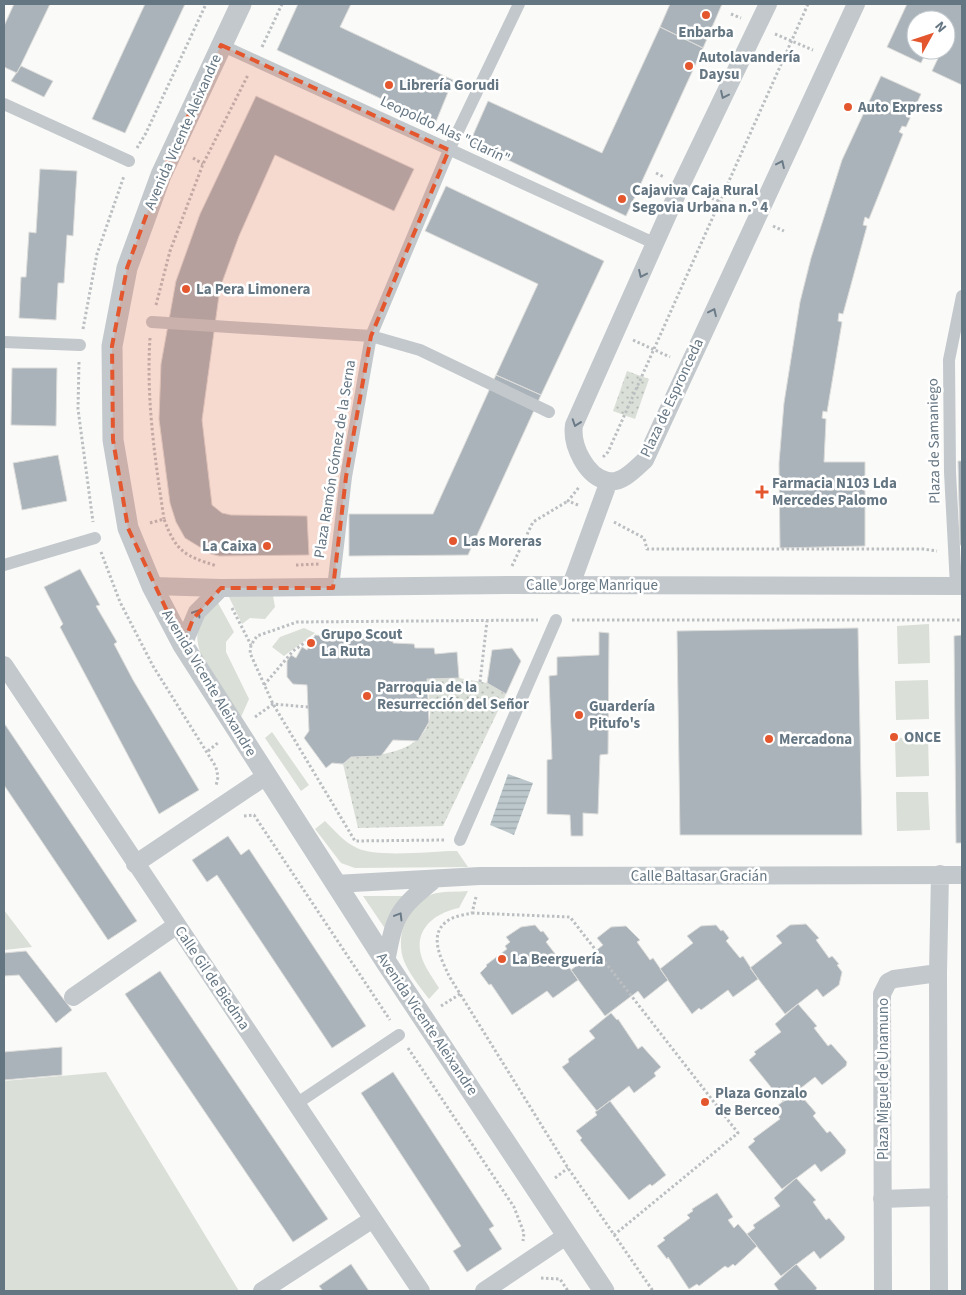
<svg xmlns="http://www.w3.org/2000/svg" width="966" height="1295" viewBox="0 0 966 1295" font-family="'Source Sans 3',sans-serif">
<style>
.grass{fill:#dadfd7}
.park{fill:url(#park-dots)}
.water{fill:url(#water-rules)}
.building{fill:#aab3b9;stroke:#dcdcda}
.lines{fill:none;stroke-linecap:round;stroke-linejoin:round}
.path{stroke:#bbbfc2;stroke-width:3;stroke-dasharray:2.5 2.5;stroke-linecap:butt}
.pedestrian{stroke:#c3c8cc;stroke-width:12}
.minor{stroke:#c3c8cc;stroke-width:18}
.tertiary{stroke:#c3c8cc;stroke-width:21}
.oneway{stroke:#6a7a87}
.marked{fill:#e4572e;fill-opacity:0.2;stroke:#e4572e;stroke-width:4;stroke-dasharray:10 6;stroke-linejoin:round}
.poi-dot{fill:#e4572e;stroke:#fff;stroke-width:2}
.labels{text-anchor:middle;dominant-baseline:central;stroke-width:5;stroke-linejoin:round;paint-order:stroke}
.poi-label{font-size:15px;font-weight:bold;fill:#657683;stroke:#fff;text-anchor:start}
.street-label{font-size:15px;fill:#657683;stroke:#fff}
</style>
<defs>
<pattern id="park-dots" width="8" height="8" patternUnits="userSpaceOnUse" patternTransform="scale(1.25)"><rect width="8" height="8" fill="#dadfd7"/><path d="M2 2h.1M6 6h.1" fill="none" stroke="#b4b9b4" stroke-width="1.8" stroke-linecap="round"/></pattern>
<pattern id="water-rules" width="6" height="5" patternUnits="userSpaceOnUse" patternTransform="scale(1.25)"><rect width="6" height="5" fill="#bbc7cb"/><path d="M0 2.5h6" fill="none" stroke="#9ca6aa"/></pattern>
</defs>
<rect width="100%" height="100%" fill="#fafaf8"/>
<path class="grass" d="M273,596L275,607L265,619L250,618L242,624L229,597Z
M217,601L234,632L226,642V652L249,699L241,717L201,655C192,629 200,620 217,601Z
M929,624L930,663L898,664L897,626Z
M304,628L315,633L284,656L272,647L280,637Z
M928,680L929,719L896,720L895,681Z
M272,732L309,785L301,791L265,738Z
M928,737L929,776L896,777L895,738Z
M896,792H928L930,830L897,831Z
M325,821C335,831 344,842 357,848C376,858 434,851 457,851L468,867L355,868L341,863L315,829Z
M468,891L459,908C433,913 411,932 423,961C427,970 434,980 439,988L429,999C420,987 410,975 404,961C394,935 409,899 437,893C447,891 458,892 468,891Z
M363,896H403L386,930Z
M4,910L32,947L4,950Z
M106,1072L239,1291H4V1081Z"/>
<path class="park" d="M627,371L649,379L635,419L613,411Z
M459,678L487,683L506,694L443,826L358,828L343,764L351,757C378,756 419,753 429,722C432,711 428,691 427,679Z"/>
<path class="water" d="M508,774L533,783L514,835L490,825Z"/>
<path class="building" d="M14,4H50L17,73L4,67V26Z
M145,4H185L125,133L92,119Z
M298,4H351L340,27L453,80L435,124L277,50Z
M670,4H722L703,48L660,27Z
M907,4H962V85L932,71L941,52L937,50H946V20H916V50H927L921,63L887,47Z
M660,27L703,48L626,216L470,142L488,101L602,153Z
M21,66L53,81L44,97L11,81Z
M881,76L921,94L906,127L902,126L899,132L903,134L869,219L865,217L863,225L867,226L843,314L839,313L838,321L842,322L827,412L823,411L822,418L826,419L824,462H865V546L780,548L779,463L784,403L800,302L811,258L842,160Z
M256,96L414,169L394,211L275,155L239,236L220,288L202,420L212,505L222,513L231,515L307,516L309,555L219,556L211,554L185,538L176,522L170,503L159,419L161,364L176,281L200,214Z
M40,169L77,171L73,236L67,235L64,283H58L56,320L19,318L21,277H26L29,232L36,233Z
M446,186L604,261L541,395L496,375L538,284L425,231Z
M12,368H57L56,426L11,425Z
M496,375L541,395L468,555L349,556V514H433Z
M58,455L67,501L22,510L13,463Z
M958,461H962V545H960Z
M80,569L100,605L96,606L117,642L114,644L133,680L199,790L159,814L60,627L63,624L44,587Z
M858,628L862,835H680L677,631Z
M599,632L609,633L608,754L600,755L598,814L583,813V836H571L570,815L547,814V760L552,759L549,676L557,675V657L599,655Z
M337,633L372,634L371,638L393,639V643L414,644L415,648H434L435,654L457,652L459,678L427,679L429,722L418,741L393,740L381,756L351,757L343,764L332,763L326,768L304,738L309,731L307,685L293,684L287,677V661L291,655L296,658L302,647L307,650L315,635L336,637Z
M962,635V843H956L954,636Z
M512,648L521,661L506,694L487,683L492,650Z
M4,723L137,921L108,940L4,785Z
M228,836L241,855L249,849L366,1026L332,1048L217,875L207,882L192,860Z
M806,924L819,938L816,940L829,958L832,956L839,964L837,965L842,972L839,985L823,997L817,989L785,1014L750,968L782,943L776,936L790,925Z
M535,925L541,932L543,931L549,939L546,942L559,959L562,957L578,980L553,998L547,991L512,1015L491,984L489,985L480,973L487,966L486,965L507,949L505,946L510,942L506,937L521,927Z
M716,925L721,931L723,930L729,938L726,941L740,958L743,956L758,979L733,997L728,990L701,1010L699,1008L692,1014L660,969L693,943L687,936L701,926Z
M626,926L640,940L637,942L650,960L653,958L668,980L644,999L638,991L605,1016L571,970L603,945L597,938L611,927Z
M26,951L72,1010L56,1023L19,975L4,976V953Z
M160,971L328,1219L293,1242L125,994Z
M798,1004L817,1026L814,1028L828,1046L831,1044L847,1062L846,1066L822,1085L815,1077L783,1102L749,1060L756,1054L754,1052L781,1032L775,1024Z
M611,1013L617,1020L618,1019L638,1049L642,1046L661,1067L654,1073L656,1076L634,1093L629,1086L597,1111L562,1067L569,1062L568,1059L595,1038L589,1031Z
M62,1047V1075L4,1080V1052Z
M393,1072L494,1226L489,1229L502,1249L467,1272L453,1251L461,1246L361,1093Z
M797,1091L816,1113L813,1116L827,1133L830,1131L846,1150L845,1154L821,1172L815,1164L782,1189L748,1147L755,1141L753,1139L780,1119L773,1109Z
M610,1101L666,1175L652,1186L650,1184L629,1200L580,1140L582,1138L576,1131L597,1115L595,1112Z
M796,1178L816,1200L813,1202L826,1220L829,1218L845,1237L844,1240L820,1259L814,1251L781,1276L747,1234L755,1228L753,1225L780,1206L774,1198Z
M717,1193L733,1217L728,1220L734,1228L738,1224L757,1246L735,1266L733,1264L728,1268L725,1266L699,1286L697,1284L689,1289L668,1257L667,1259L657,1246L665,1240L663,1238L690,1218L687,1215L693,1211L692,1209Z
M351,1264L369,1291H323L319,1286Z
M796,1264L817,1288L815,1291H779L774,1284Z"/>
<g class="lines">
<path class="path" d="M731,14L741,18
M775,34L813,50
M262,47L282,4
M137,148L146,133L206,4
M193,158L203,164
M656,173L664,177
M698,192L738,210
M773,226L784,231
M156,305L170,251L203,164L248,75
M83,329L97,254L124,176
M150,338C146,399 155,459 164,519
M633,340L670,357
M79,362L78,409L93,522
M603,457L608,452L808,4
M578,505L568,501L580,486
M614,522L644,538L647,549H923L937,551
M150,523L164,519C176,552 185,556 217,566
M101,552L120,602L153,666L216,767L218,777L216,786
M296,565L320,564
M512,566L533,522L568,501
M232,608L251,645
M572,620H962
M480,682L487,621
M264,685L293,651L307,641L311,643
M255,717L273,704L308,707
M208,751L219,742
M244,816L254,815L390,1020
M444,840L355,841L273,704L250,653L251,645L257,636L297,622L538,620
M476,897L472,913C464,915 453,916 446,922C428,936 442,960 449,976L568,1168L653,1291
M472,913L570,917L738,1133L614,1235
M441,1006L460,994
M408,1048L514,1207L524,1233L523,1241
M555,1178L568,1168
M541,1278L560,1279L568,1291"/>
<path class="pedestrian" d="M221,45L656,244
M4,104L129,161
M152,322L371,336L420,350L549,412
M4,342L80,345
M4,565L95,538
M956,586L950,472L949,360L962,296
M333,588L346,477L371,336L449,150L519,4
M460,840L556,620
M296,1104L399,1035"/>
<path class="minor" d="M768,4L681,185L574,425C571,445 586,477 608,481C622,484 636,468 645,460L856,4
M571,585L609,481
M152,586L221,588L508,585L962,586
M183,645L197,612L221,588
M4,665L421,1291
M135,864L266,776
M335,884L480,876L962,875
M386,962C395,914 397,910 435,879
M73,997L177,925
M882,1199L939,1197
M262,1291L373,1219
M484,1291L566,1236
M883,1291L882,994L888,982L894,979L938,973
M939,1291L938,973L940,874"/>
<path class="tertiary" d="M241,4L161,175L127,268L112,346L113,440L128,528L152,586L183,645L386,962L604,1291"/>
</g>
<defs><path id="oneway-chevron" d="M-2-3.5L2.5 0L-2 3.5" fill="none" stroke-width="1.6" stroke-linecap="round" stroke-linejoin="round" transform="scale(1.25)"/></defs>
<g class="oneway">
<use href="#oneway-chevron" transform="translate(724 95) rotate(115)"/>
<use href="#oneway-chevron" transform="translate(781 164) rotate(-65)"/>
<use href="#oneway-chevron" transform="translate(642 274) rotate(115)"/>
<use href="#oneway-chevron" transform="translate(713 312) rotate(-65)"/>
<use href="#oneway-chevron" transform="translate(576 423) rotate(109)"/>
<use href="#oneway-chevron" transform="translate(197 613) rotate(-58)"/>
<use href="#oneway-chevron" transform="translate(399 916) rotate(-59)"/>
</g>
<path class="marked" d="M221,45L449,150L371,336L346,477L333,588H221L193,619L183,645L128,528L113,440L112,346L127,268L161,175Z"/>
<g class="poi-dot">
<circle cx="706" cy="15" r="5"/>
<circle cx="689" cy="66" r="5"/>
<circle cx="389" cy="85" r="5"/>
<circle cx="848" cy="107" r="5"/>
<circle cx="622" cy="199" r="5"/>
<circle cx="186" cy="289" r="5"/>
<path d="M759.5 484.5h5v5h5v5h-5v5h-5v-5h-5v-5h5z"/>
<circle cx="453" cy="541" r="5"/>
<circle cx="267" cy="546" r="5"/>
<circle cx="311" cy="643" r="5"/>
<circle cx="367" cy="696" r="5"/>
<circle cx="579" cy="715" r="5"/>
<circle cx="894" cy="737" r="5"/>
<circle cx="769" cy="739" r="5"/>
<circle cx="502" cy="959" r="5"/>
<circle cx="705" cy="1102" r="5"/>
</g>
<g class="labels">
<g class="poi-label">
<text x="706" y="32" text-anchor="middle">Enbarba</text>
<text x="699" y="57">Autolavandería<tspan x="699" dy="17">Daysu</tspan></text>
<text x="399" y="85">Librería Gorudi</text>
<text x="858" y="107">Auto Express</text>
<text x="632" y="190">Cajaviva Caja Rural<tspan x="632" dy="17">Segovia Urbana n.º 4</tspan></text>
<text x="196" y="289">La Pera Limonera</text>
<text x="772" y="483">Farmacia N103 Lda<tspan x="772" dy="17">Mercedes Palomo</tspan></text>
<text x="463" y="541">Las Moreras</text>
<text x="257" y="546" text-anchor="end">La Caixa</text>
<text x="321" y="634">Grupo Scout<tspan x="321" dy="17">La Ruta</tspan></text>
<text x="377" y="687">Parroquia de la<tspan x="377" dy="17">Resurrección del Señor</tspan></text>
<text x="589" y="706">Guardería<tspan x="589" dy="17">Pitufo's</tspan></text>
<text x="904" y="737">ONCE</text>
<text x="779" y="739">Mercadona</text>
<text x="512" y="959">La Beerguería</text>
<text x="715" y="1093">Plaza Gonzalo<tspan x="715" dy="17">de Berceo</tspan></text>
</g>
<g class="street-label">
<text transform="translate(445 130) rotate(25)">Leopoldo Alas "Clarín"</text>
<text transform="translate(183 132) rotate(-66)">Avenida Vicente Aleixandre</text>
<text transform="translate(672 398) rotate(-65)">Plaza de Espronceda</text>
<text transform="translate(934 441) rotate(-91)">Plaza de Samaniego</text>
<text transform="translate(335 459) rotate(-81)">Plaza Ramón Gómez de la Serna</text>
<text x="592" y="585">Calle Jorge Manrique</text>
<text transform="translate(209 683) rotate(59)">Avenida Vicente Aleixandre</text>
<text x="699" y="876">Calle Baltasar Gracián</text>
<text transform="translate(212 978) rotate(56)">Calle Gil de Biedma</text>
<text transform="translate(427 1024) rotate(56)">Avenida Vicente Aleixandre</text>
<text transform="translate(883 1079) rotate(-90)">Plaza Miguel de Unamuno</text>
</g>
</g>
<rect width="966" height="1295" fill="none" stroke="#657683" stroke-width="10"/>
<g transform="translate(931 35) rotate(50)"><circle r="24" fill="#ffffff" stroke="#c1c8cd"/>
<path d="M0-4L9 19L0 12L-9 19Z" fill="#e4572e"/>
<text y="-8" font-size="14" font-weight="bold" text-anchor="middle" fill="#657683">N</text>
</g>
</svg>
